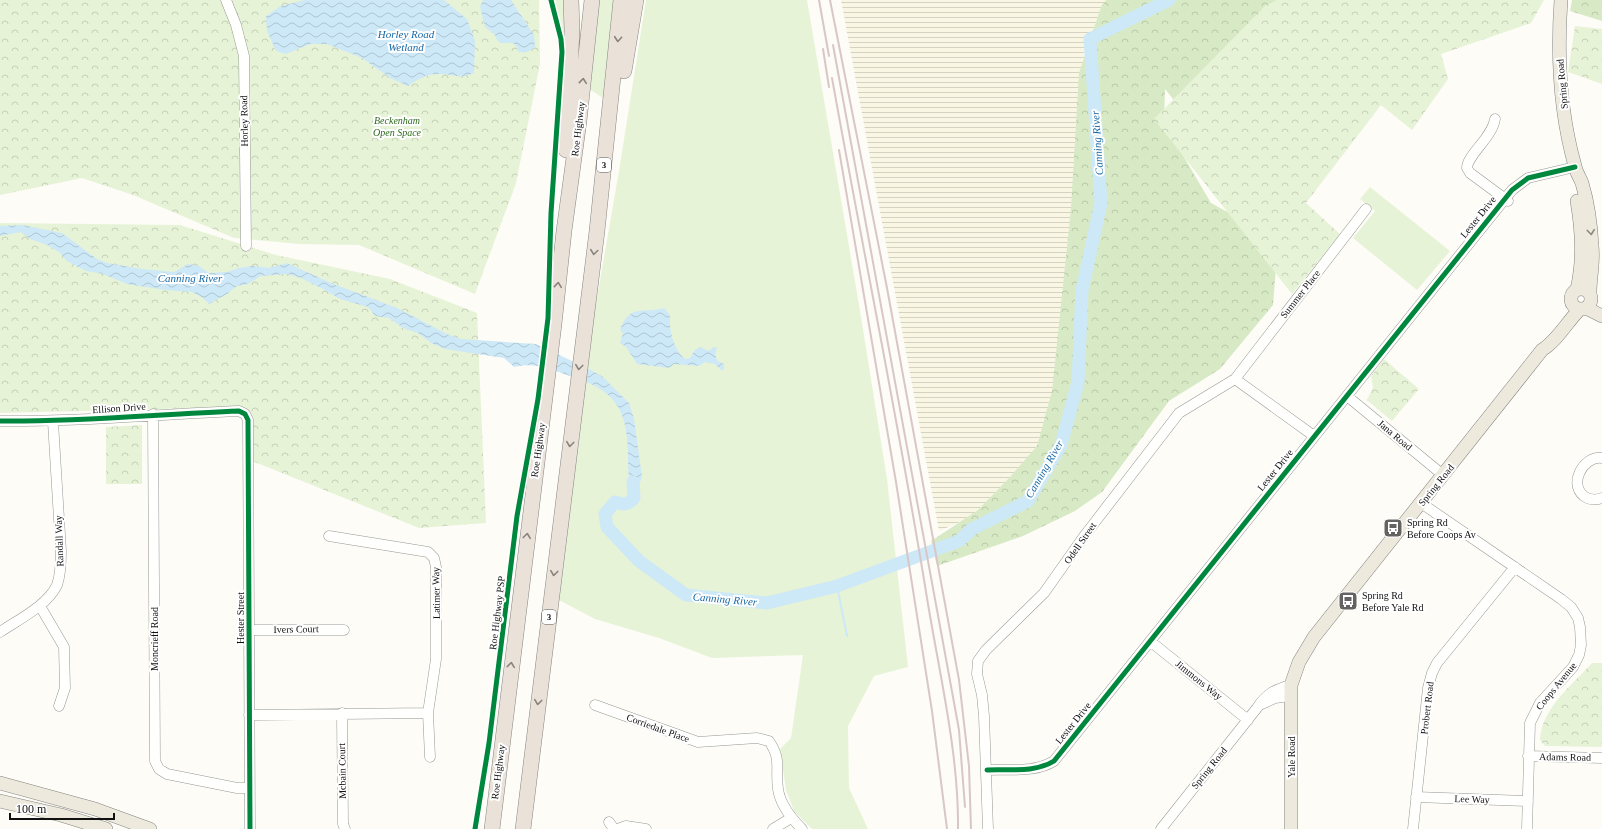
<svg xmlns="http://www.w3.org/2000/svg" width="1602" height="829" viewBox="0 0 1602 829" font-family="Georgia,serif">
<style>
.farmland{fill:url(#farmland-rules)}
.grass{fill:#e7f3d7}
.forest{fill:url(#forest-crowns)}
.park{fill:url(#park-crowns)}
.water{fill:url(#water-waves)}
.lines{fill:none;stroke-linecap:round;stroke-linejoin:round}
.stream{stroke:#cde8f7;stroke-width:2}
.river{stroke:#cde8f7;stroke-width:13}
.minor-casing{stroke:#979795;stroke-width:11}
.major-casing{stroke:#858482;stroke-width:14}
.highway-casing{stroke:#858482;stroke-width:16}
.minor{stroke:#fffffe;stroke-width:10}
.major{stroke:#ede9dc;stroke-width:13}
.highway{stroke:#eae1d8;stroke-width:15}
.rail{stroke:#d9c6c7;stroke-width:2}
.cycleway-casing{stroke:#fff;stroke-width:8}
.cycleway{stroke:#00873e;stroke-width:5}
.oneway{stroke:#88837e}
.oneway2{stroke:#8a8881}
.labels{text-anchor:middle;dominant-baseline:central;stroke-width:4;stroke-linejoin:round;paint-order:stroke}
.shield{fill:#fff;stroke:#585858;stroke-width:1}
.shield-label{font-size:9px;font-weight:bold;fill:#111}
.street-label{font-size:10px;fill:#111;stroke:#fff}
.park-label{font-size:10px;font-style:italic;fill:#2f6b1f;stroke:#fff}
.poi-label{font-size:10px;fill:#111;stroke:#fff;text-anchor:start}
.water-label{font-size:11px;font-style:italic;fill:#1768a6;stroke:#fff}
</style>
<defs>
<pattern id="farmland-rules" width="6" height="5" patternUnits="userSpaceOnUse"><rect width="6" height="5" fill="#f9f7e4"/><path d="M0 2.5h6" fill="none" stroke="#d4d3c3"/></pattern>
<pattern id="forest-crowns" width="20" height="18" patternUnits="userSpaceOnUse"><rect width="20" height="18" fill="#d8eac5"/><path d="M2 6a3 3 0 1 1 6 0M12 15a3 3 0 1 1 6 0" fill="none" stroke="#b8c8a8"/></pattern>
<pattern id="park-crowns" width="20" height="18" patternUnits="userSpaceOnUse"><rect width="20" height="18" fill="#e7f3d7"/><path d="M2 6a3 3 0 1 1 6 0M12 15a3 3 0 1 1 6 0" fill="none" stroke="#c5cfb8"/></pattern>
<pattern id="water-waves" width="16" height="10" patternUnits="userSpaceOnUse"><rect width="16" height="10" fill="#cde8f7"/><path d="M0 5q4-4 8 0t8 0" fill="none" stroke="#afc6d3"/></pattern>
</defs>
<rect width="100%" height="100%" fill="#fdfcf7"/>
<path class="farmland" d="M841,0H1148L1094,28L1084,48L1083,84L1086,118L1047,448L999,505L939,531Z"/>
<path class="grass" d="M555,0H564V36Z
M596,0H614L606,100L586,87Z
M646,0H807L861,317L887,479L908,667L874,676L848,726L849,788L868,829H812L794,811L786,790L780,749L791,738L803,655L712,658L659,638L595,619L557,599L586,361L619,171Z
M1370,187L1450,251L1417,290L1353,238L1375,211L1360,199Z"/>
<path class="forest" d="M1106,0H1440L1204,138L1165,89L1164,123L1211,203L1244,221L1276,267L1273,305L1220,369L1169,401L1102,492L1075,511L1023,536L937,566L931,541L978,510L1010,477L1037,446L1052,391L1071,208L1079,73L1101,7Z
M1572,0H1602V21L1570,11Z"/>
<path class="park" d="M0,0H539L540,64L516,183L475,294L359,245L299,244L234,238L133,195L82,178L0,195Z
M1277,0H1544L1531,23L1441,54L1448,79L1412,130L1381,105L1306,203L1340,234L1292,294L1154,119L1265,6Z
M1575,26L1602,29V84L1568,72Z
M0,223L180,225L276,255L390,279L477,313L486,523L419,528L252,461L251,413L238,407L0,413Z
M1384,359L1419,389L1392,421L1367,400L1373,387L1371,376Z
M142,425V484H106V427Z
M1592,663H1602V747L1545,746L1540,740C1541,709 1573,684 1592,663Z"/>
<path class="water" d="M305,0H444L467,19L475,41L474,73C458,80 453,73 437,74C426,74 417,80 408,86L390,78L362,58L327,44H310L286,54L276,51L267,31L266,16L281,6Z
M483,0H511L534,35L535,47C529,52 525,54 517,51V47L513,43H501L497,40L495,35L485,27L480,7Z
M22,225L62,233L97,259L107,263L142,269L174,272L188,264L199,266L209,273L227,272L239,268L253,266L269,268L287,263L331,283L397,308L447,334L461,339L536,344L589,369L603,377L629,403L634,419L642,477L634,498C628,484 628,469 628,454C627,407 614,390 570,376C549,369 536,362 514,367L504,358L445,349L431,343L418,333L403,328L389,318L375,316L368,307L340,299L323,289L301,278L287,274L261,276L248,284L237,286L227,294L209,304L203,298L192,292L165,290L127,284L103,274L86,271L67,261L59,252L47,245L30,239L21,232L0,236V226Z
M664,308L670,315C669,330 673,349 685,359L690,358L695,350L700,347L709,351L713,347L717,348L715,355L718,361L724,364V369L722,371L715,364L705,362L699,366L674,364L669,368L637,364L626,347L620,343L623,333L620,330C630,303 642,314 664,308Z"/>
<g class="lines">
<path class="stream" d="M837,586L847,636"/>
<path class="river" d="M633,482L634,498C628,505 623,505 615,502L605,514L607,527L639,561L686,595L767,603L837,586L959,541L972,529L1028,501L1061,445L1078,382L1082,290L1101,203L1090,39L1169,0"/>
<defs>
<path id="minor" d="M226,0L236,25L244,56L246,246
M1495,119C1492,138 1467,155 1467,168L1470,173L1508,201
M1235,379L1366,209
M1347,396L1443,475
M153,414L155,761L159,769L167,774L237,788H250
M0,421C80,422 159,414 239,411L245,414L248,420L250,829
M1602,458C1583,455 1566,487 1587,498C1592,500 1597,500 1602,498
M1421,503L1561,599L1571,607L1578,618L1580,627L1581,645L1579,655L1573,667L1540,703L1530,723L1527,829
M329,536L428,552L434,558L436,567V659L428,713L430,757
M40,606L64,647L65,688L59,706
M249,630H344
M0,632C18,620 48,605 57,585C61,574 61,562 61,551L53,422
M1150,641L1248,720
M1262,704L1275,698L1290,696
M595,705L698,742L757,738L769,741C782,760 775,768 778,789C780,804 792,819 802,829
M342,713L343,824L345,829
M249,715L428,713
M1528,756L1602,758
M987,770C1009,769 1035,773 1054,761L1512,190L1528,178L1575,167
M1416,797L1528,801
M609,822L614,829
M618,829L626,826L646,829
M773,829L791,818
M988,829L984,716L982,695L977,674L978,661L986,650L1044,593L1085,535L1179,413L1235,379L1314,436
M1161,829L1257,708C1266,694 1275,689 1291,685
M1413,829L1428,688L1432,673L1437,663L1515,567"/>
<path id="major" d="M1561,0C1557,55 1560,113 1575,166C1576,172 1580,178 1582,183C1588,203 1591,226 1592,246C1594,262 1590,277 1590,292
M1571 299a10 10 0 1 1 20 0a10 10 0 1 1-20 0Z
M1577,289C1584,260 1582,230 1577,201
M1586,308L1602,316
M0,783L95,809L150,829
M0,801L61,815L106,829
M1291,829V685L1299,662L1314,637L1542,350C1557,341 1567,322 1580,309"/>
<path id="highway" d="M624,71L636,0
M566,150L572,30L571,0
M492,829L554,324L564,231L579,121L592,0
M523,829L597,231L621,0"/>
</defs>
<use href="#minor" class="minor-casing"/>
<use href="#major" class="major-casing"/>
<use href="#highway" class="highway-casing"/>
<use href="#minor" class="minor"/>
<use href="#major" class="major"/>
<use href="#highway" class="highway"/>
<path class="rail" d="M819,0L829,56
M830,0L887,288L959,680L969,766L971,829
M833,45L951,686L959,730L965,807
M823,49L829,87
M832,78C863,251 899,424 927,598C939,672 959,754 958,829
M839,150L896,482L932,711L947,829"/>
<defs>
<path id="cycleway" d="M0,421C80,422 159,414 239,411L245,414L248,420L250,829
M987,770C1009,769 1035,773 1054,761L1512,190L1528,178L1575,167
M475,829L489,743L517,516L538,399L548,318L551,213L562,52L561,39L551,0"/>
</defs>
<use href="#cycleway" class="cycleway-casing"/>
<use href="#cycleway" class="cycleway"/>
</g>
<defs><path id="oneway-chevron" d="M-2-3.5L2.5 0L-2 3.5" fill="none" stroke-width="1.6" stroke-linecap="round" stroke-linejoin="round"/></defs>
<g class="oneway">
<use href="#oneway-chevron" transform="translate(618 39) rotate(95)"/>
<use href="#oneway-chevron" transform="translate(583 81) rotate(-84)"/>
<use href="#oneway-chevron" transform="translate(594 252) rotate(98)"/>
<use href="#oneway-chevron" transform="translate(558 285) rotate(-84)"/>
<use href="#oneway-chevron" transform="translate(579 367) rotate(97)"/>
<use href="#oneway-chevron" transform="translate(570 444) rotate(97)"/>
<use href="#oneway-chevron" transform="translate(527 536) rotate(-83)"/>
<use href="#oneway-chevron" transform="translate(554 573) rotate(97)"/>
<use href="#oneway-chevron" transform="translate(511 665) rotate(-83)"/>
<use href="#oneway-chevron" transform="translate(538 702) rotate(97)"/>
</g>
<use class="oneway2" href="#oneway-chevron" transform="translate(1591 232) rotate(83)"/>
<defs>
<symbol id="bus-square" viewBox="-11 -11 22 22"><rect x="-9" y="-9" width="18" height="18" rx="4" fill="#646362" stroke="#fff"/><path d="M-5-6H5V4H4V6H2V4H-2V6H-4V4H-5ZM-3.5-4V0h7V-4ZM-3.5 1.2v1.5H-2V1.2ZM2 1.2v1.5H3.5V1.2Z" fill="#fff"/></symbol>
</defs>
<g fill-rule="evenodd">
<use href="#bus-square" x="1382" y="517" width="22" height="22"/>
<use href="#bus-square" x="1337" y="590" width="22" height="22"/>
</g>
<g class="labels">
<g class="shield">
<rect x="597" y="158" width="14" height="14" rx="3"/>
<rect x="542" y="610" width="14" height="14" rx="3"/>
</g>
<g class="shield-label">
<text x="604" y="165">3</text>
<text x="549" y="617">3</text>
</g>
<g class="street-label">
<text transform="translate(1562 84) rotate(-95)">Spring Road</text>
<text transform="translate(244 121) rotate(-91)">Horley Road</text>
<text transform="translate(578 129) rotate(-83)">Roe Highway</text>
<text transform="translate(1478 217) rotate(-51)">Lester Drive</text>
<text transform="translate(1300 294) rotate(-52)">Summer Place</text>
<text transform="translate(119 408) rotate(-4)">Ellison Drive</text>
<text transform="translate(1395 435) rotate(40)">Jana Road</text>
<text transform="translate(538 450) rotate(-82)">Roe Highway</text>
<text transform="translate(1275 470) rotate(-51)">Lester Drive</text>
<text transform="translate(1436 485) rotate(-51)">Spring Road</text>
<text transform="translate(59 541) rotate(-92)">Randall Way</text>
<text transform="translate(1080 543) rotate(-55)">Odell Street</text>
<text transform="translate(436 593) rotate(-91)">Latimer Way</text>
<text transform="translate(497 613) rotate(-83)">Roe Highway PSP</text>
<text transform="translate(240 618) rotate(-90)">Hester Street</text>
<text transform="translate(296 629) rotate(-1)">Ivers Court</text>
<text transform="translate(154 639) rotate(-90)">Moncrieff Road</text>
<text transform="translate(1199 680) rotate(39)">Jimmons Way</text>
<text transform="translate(1556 686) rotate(-51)">Coops Avenue</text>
<text transform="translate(1427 708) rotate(-83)">Probert Road</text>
<text transform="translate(1073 723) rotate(-51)">Lester Drive</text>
<text transform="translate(658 728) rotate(20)">Corriedale Place</text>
<text transform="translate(1291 757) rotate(-90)">Yale Road</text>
<text transform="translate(1565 757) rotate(1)">Adams Road</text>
<text transform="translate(1209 768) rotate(-51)">Spring Road</text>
<text transform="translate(342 771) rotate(-91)">Mcbain Court</text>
<text transform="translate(498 772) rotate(-83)">Roe Highway</text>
<text transform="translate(1472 799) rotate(2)">Lee Way</text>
</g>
<g class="park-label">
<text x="397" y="120">Beckenham<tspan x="397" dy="12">Open Space</tspan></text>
</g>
<g class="poi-label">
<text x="1407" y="522">Spring Rd<tspan x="1407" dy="12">Before Coops Av</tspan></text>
<text x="1362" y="595">Spring Rd<tspan x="1362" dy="12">Before Yale Rd</tspan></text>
</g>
<g class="water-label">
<text x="406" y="34">Horley Road<tspan x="406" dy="13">Wetland</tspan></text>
<text transform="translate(1097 143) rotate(-94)">Canning River</text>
<text x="190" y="278">Canning River</text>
<text transform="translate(1044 469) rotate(-60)">Canning River</text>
<text transform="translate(725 599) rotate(5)">Canning River</text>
</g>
</g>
<path d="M10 813v6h104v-6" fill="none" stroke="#111111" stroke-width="2"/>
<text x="16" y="813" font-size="12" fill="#111111" stroke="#ffffff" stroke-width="3" paint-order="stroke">100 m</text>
</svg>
